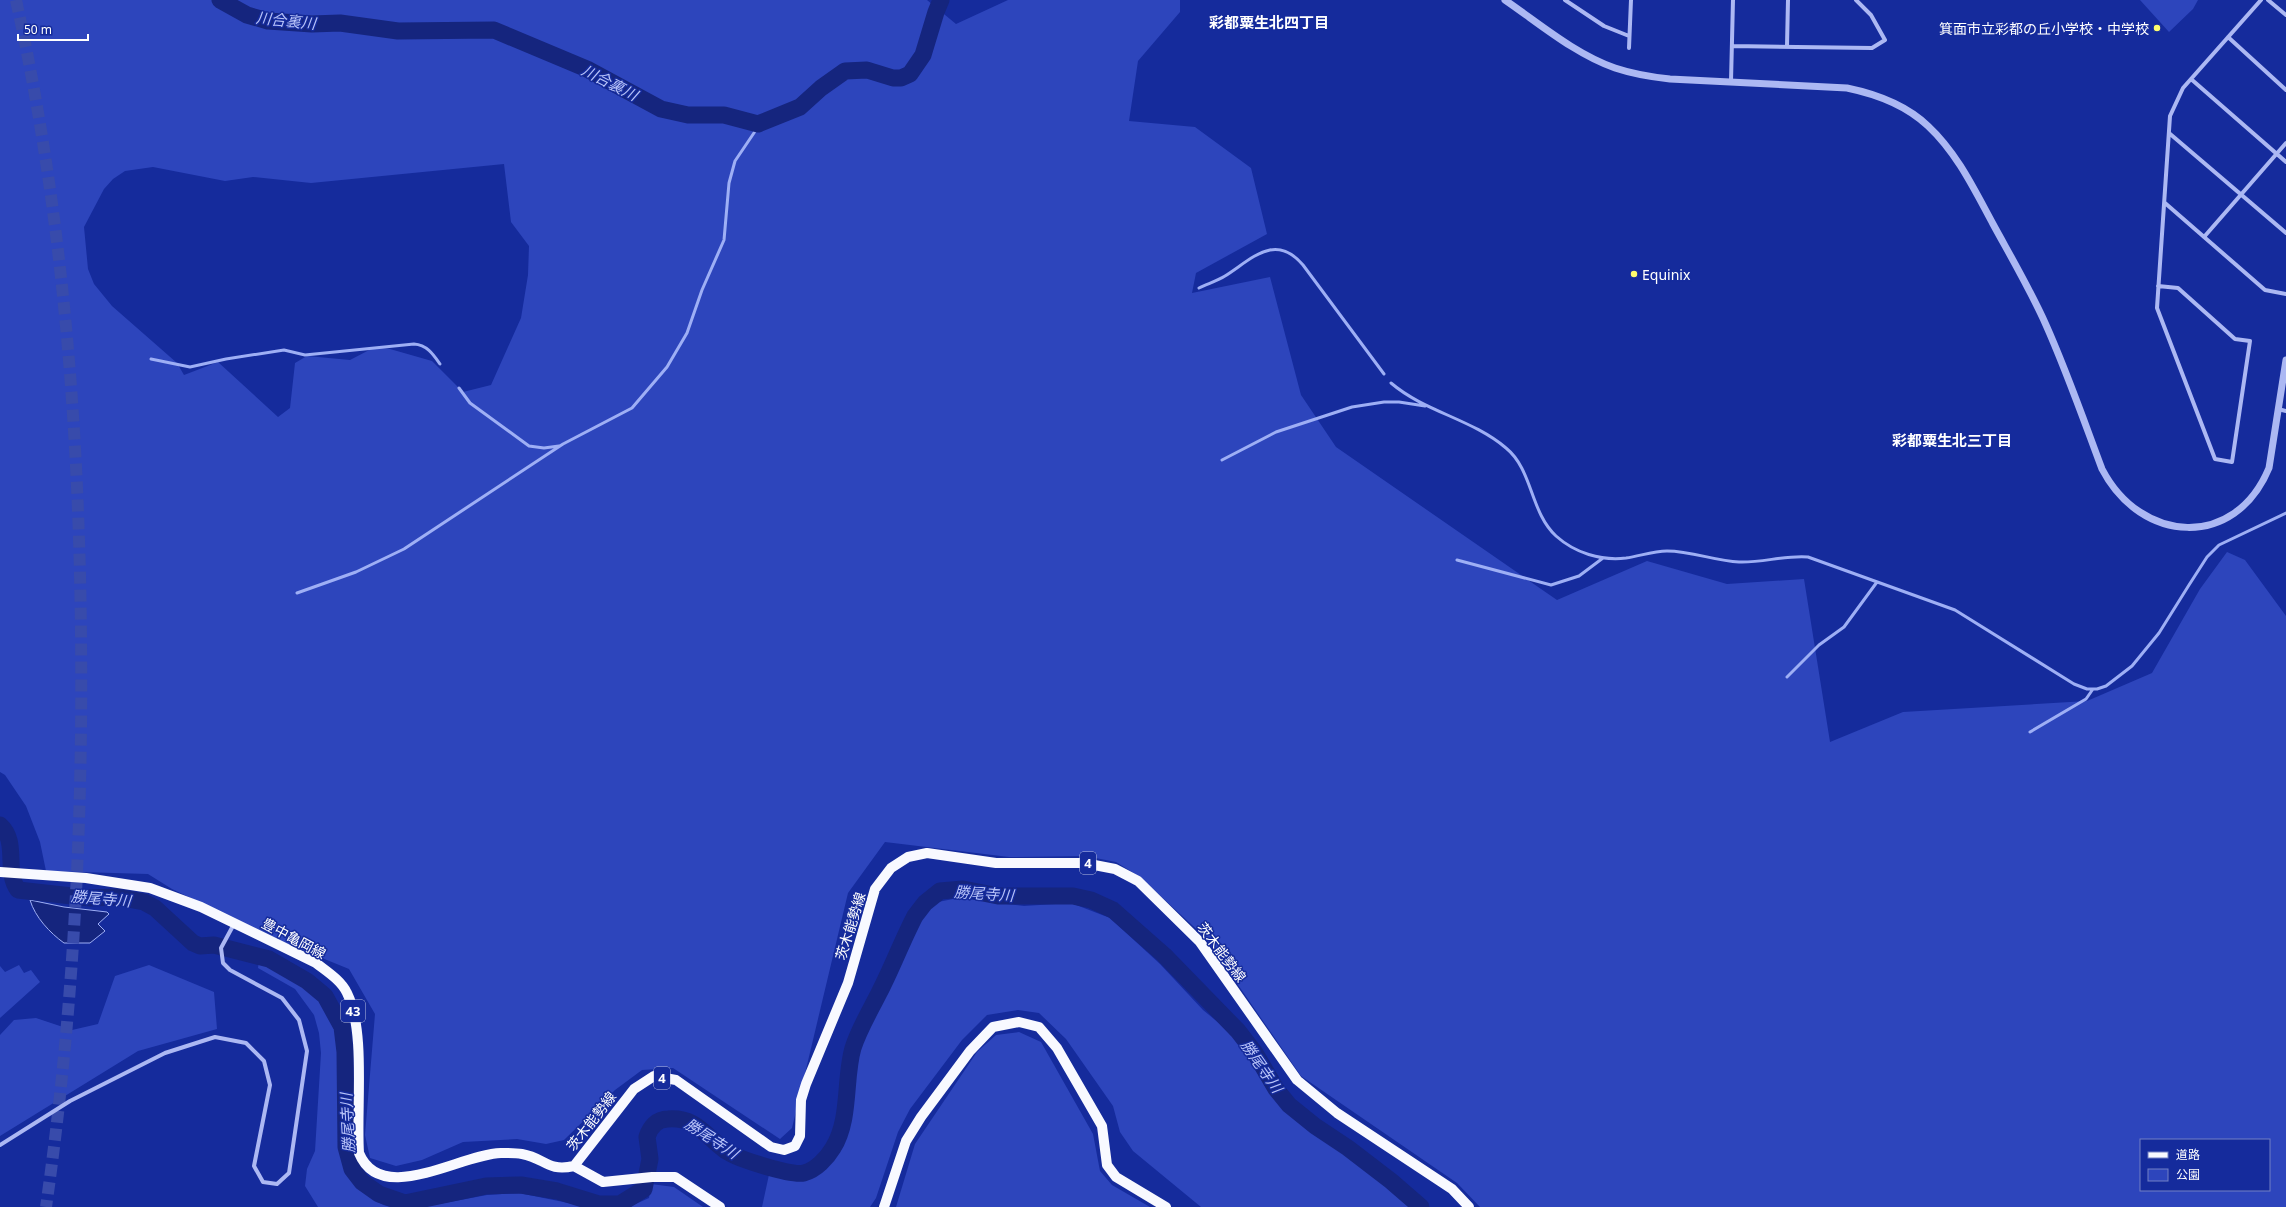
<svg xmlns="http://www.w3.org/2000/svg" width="2286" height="1207" viewBox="0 0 2286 1207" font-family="'Noto Sans','Noto Sans JP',sans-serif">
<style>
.green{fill:#2d45bc;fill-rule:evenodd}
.water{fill:#15257e;stroke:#9eaff5}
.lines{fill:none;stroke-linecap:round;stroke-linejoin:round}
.stream{stroke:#9eaff5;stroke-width:3}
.river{stroke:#15257e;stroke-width:17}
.motorway-tunnel{stroke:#384bab;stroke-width:12;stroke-dasharray:12 6;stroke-linecap:butt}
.minor{stroke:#acb8f3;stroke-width:4}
.tertiary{stroke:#acb8f3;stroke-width:7}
.primary{stroke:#f8f9ff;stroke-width:10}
.poi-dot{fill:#fffd6e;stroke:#152b9c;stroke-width:1.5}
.labels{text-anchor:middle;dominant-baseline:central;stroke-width:3;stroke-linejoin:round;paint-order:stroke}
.shield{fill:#152b9c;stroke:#b9bfe1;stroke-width:1}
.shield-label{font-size:13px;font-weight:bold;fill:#fff}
.poi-label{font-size:14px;fill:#fff;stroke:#152b9c;text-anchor:end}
.street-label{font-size:14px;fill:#fff;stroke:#152b9c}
.water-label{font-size:15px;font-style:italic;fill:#b9c4f9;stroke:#152b9c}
.neighbourhood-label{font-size:15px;font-weight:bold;fill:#fff;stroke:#152b9c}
</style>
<rect width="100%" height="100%" fill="#152b9c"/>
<path class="green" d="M0,0H927L956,24L1008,0H1180V12L1138,61L1129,121L1195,127L1251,168L1267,234L1196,273L1192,293L1270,277L1301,395L1336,447L1557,600L1647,561L1727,584L1804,579L1830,742L1903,712L2087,701L2152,673L2200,589L2227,552L2245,560L2286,616V1207H1480L1457,1183L1301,1076L1205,937L1140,877L1116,862L1085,856L1009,857L885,842L848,893L792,1128L780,1139L673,1068L642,1070L615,1090L564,1140L546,1144L517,1139L463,1142L422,1160L396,1166L370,1158L365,1135L375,1014L349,969L285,943L172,889L148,874L46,871L40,842L26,806L5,775L0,772ZM504,164L511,222L529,246L528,275L521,318L491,385L463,392L432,361L390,349L375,347L350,360L307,356L295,363L290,408L278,417L218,362L184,375L177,363L112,306L94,284L88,269L84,227L104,189L113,179L125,171L153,167L225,181L253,177L311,183ZM2141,1140H2269V1190H2141Z
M2140,0H2198L2193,9L2169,32Z
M963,897L997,903L1024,906L1071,903L1110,918L1160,964L1203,1010L1236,1037L1268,1091L1286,1111L1313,1134L1345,1154L1391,1189L1409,1207H1201L1133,1151L1120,1132L1113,1106L1066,1039L1039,1013L1018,1010L987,1015L962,1040L910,1109L898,1132L876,1198L870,1207H762L770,1170C821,1190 843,1158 852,1112C856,1091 853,1070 860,1049C864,1035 870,1019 877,1007C881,1002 885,997 887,992C902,959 910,931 933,903Z
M259,961C291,973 326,995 336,1030C351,1082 318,1156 366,1194C373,1200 381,1205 390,1207H318L305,1186L307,1169L315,1151L321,1053L319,1033L314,1015L295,989L258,968Z
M19,965L24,973L31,970L40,982L0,1018V966L5,972Z
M149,965L214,992L217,1029L138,1051L0,1136V1035L14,1020L36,1018L72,1030L98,1024L115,976Z
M1019,1032L1041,1042L1093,1134L1100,1171L1112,1185L1150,1207H896L915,1144L977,1052L996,1035Z
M651,1184L674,1187L703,1207H629L649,1198Z
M519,1193L588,1207H423L487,1195Z"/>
<path class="water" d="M30,900L64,907L107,912L109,914L98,924L105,931L90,943H64C50,933 35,917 30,900Z"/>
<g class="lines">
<path class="stream" d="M1199,288C1207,284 1217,281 1225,276C1252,259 1275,232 1303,265L1384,374
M151,359L190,367L226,359L284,350L305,355L414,344C427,345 433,354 440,364
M1391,383C1425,412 1472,419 1506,448C1533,470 1530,512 1556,536C1575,553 1601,561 1626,558C1640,556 1653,551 1667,551C1692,551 1715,561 1739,562C1762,563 1785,555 1808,557L1955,610L2074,684L2087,689H2097L2106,686L2132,666L2159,633L2189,585L2207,557L2219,545L2286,513
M459,388L470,403L529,446L544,448L559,446
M1222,460L1276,432L1352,407L1384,402H1399L1425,406
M1457,560L1551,585L1579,576L1603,558
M297,593L356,572L404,549L563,444L632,408L667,367L687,333L702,290L724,240L729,183L735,161L760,124
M1787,677L1819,645L1844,627L1877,582
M2030,732L2086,699L2093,689"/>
<path class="river" d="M220,0L247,15L268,21L312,24L340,23L398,31L494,30L587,69L661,109L688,115H724L758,124L800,107L821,88L845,71L867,70L893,78H901L910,74L923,55L936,12L941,0
M0,825C19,842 4,871 18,890L90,898L117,897L144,902L155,908L193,943L200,946L214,945L269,959L307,981L325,996L342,1027L345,1052L346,1147L352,1169L362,1182L379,1194L405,1203L486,1186L521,1185L557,1191L599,1204H620L644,1189L650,1159L647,1137C650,1127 657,1119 668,1119C697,1117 705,1136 726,1151C738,1159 791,1176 804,1173C816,1170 827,1158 833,1148C851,1119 844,1079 853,1048C859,1029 870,1011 879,993C892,968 902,941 915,916L925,903L940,891L963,889L998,896H1073L1091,900L1113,910L1164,955L1238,1031L1255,1053L1276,1089L1289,1105L1315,1126L1348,1148L1391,1181L1421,1207"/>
<path class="motorway-tunnel" d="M16,0C62,208 79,423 81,636C83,827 73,1018 46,1207"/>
<path class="minor" d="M1565,0L1604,26L1629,36
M2268,0L2286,15
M2228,37L2286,90
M1732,46L1872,48L1885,40L1871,15L1856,0
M1787,46L1788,0
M1629,48L1631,0
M2191,79L2286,162
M1731,81L1733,0
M2169,133L2286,233
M2165,203L2265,290L2286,294
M2204,237L2286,143
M2158,286L2178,288L2235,339L2250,341L2232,462L2215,459L2157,308L2170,116L2183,88L2261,0
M2278,409L2286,411
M0,1145L70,1101L165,1053L215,1037L246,1043L264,1061L270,1085L254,1166L263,1182L277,1184L289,1173L307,1051L299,1020L282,998L230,970L223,963L221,948L234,924"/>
<path class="tertiary" d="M1505,0C1540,24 1575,54 1615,68C1633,74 1651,77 1670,79L1847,88C1876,94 1906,105 1928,126C1957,153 1974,189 1993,224C2011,257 2031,291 2046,325C2067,372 2084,421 2102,469C2141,544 2235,550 2269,468L2286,360"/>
<path class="primary" d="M0,872L86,878L150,888L201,907L316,963C326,971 341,980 347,993C366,1031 356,1108 359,1153C381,1207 460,1154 501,1153C508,1153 516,1153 522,1154C545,1158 547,1172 574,1166
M574,1166L634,1089L654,1076L676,1080L771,1147L784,1150L795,1146L800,1136L801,1100L806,1084L848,983L875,889L891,868L908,857L927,853L996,863H1084L1115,869L1138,881L1200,942L1297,1080L1337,1113L1452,1189L1469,1207
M574,1166L603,1182L652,1177H675L720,1207
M884,1207L906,1141L921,1117L970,1051L993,1027L1019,1022L1039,1027L1057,1048L1102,1126L1107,1165L1116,1177L1166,1207"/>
</g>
<g class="poi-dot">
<circle cx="2157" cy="28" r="4"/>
<circle cx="1634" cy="274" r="4"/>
</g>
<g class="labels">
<g class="shield">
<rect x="1080" y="852" width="16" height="22" rx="3"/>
<rect x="341" y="1000" width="24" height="22" rx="3"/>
<rect x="654" y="1067" width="16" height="22" rx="3"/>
</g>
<g class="shield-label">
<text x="1088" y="863">4</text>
<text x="353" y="1011">43</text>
<text x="662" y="1078">4</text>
</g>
<g class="poi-label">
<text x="2149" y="28">箕面市立彩都の丘小学校・中学校</text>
<text x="1642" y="274" text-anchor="start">Equinix</text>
</g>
<g class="street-label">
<text transform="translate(850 926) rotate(-73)">茨木能勢線</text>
<text transform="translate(294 938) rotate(28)">豊中亀岡線</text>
<text transform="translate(1222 952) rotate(53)">茨木能勢線</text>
<text transform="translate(591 1121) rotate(-52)">茨木能勢線</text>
</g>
<g class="water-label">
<text transform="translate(286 20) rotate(6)">川合裏川</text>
<text transform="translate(610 82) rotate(27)">川合裏川</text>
<text transform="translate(984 893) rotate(4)">勝尾寺川</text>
<text transform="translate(101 898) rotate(5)">勝尾寺川</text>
<text transform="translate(1262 1066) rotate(55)">勝尾寺川</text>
<text transform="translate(347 1123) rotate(-93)">勝尾寺川</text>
<text transform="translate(712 1138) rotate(33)">勝尾寺川</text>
</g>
<g class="neighbourhood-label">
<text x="1269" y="22">彩都粟生北四丁目</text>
<text x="1952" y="440">彩都粟生北三丁目</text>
</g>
</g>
<rect x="2140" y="1139" width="130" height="52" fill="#152b9c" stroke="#7380c4"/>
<rect x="2148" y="1152" width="20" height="6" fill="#f8f9ff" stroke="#7380c4"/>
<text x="2176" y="1159" font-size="12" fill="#ffffff">道路</text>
<rect x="2148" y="1169" width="20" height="12" fill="#2d45bc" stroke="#7380c4"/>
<text x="2176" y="1179" font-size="12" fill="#ffffff">公園</text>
<path d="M18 34v6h70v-6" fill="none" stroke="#ffffff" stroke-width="2"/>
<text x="24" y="34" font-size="12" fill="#ffffff" stroke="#152b9c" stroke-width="3" paint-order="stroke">50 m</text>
</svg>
